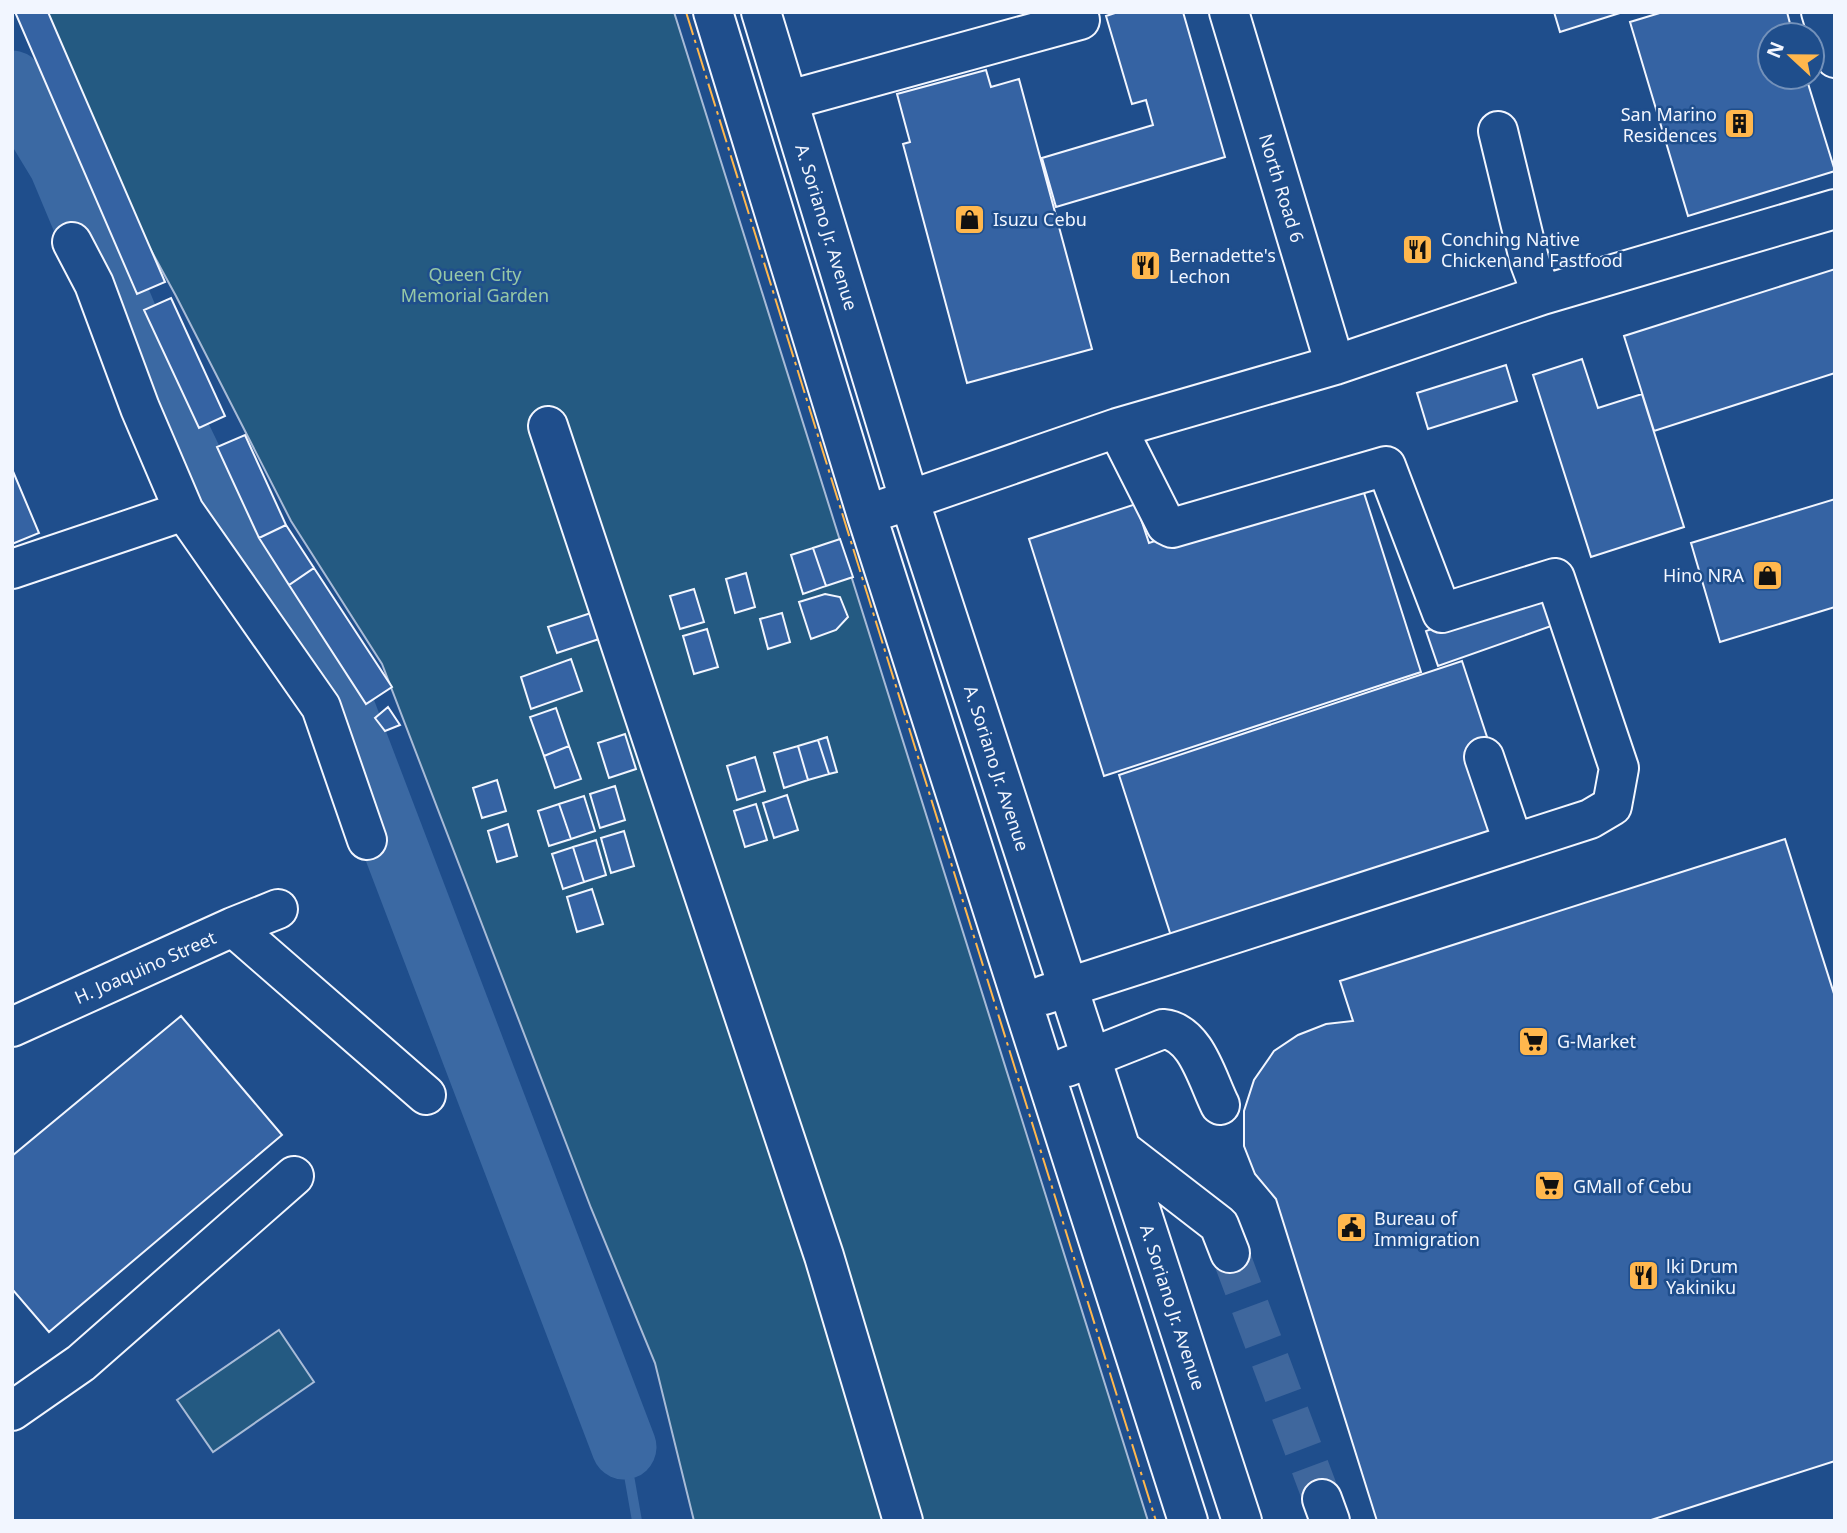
<svg xmlns="http://www.w3.org/2000/svg" width="1847" height="1533" viewBox="0 0 1847 1533" font-family="'Noto Sans',sans-serif">
<style>
.green{fill:#245a82;stroke:#a8bbd7;stroke-width:2}
.lines{fill:none;stroke-linecap:round;stroke-linejoin:round}
.stream{stroke:#3b69a3;stroke-width:10}
.river{stroke:#3b69a3;stroke-width:65}
.building{fill:#3563a3;stroke:#f2f6ff;stroke-width:2}
.minor-tunnel{stroke:#3f679d;stroke-width:38;stroke-dasharray:38 19;stroke-linecap:butt}
.minor-casing{stroke:#f2f6ff;stroke-width:42}
.minor{stroke:#1f4e8c;stroke-width:38}
.power{stroke:#ffb74d;stroke-width:2;stroke-dasharray:24 5 3.5 5;stroke-linecap:butt}
.labels{text-anchor:middle;dominant-baseline:central;stroke-width:5;stroke-linejoin:round;paint-order:stroke}
.poi-label{font-size:18px;fill:#f2f6ff;stroke:#1f4e8c;text-anchor:start}
.street-label{font-size:18px;fill:#f2f6ff;stroke:#1f4e8c}
.park-label{font-size:18px;fill:#97c8a6;stroke:#1f4e8c}
</style>
<rect width="100%" height="100%" fill="#1f4e8c"/>
<path class="green" d="M21,12H674L1148,1521H694L655,1363L591,1208L382,664L291,521L176,296Z
M279,1330L314,1382L213,1452L177,1400Z"/>
<g class="lines">
<path class="stream" d="M624,1447L637,1521"/>
<path class="river" d="M12,83L61,164L152,381L233,549L337,694L624,1447"/>
</g>
<path class="building" d="M15,12H48L165,282L137,294Z
M1118,12H1183L1225,157L1056,207L1042,158L1153,125L1146,100L1132,104L1106,16Z
M1554,12H1623L1560,32Z
M1663,12H1787L1793,35H1770V77H1806L1835,171L1688,216L1630,22Z
M986,70L991,87L1019,79L1092,349L967,383L903,144L910,142L897,94Z
M1835,269V373L1654,431L1624,336Z
M171,298L225,416L199,428L144,310Z
M1582,359L1598,408L1642,394L1684,527L1591,557L1533,375Z
M1506,365L1517,401L1428,429L1417,393Z
M245,435L286,525L259,538L217,447Z
M12,469L39,533L12,544Z
M1358,474L1421,672L1104,776L1029,539L1136,504L1149,543Z
M1835,499V607L1720,642L1691,543Z
M286,525L314,568L289,585L259,538Z
M840,539L853,577L826,586L813,548Z
M813,548L826,586L803,594L791,555Z
M314,568L392,687L366,704L289,585Z
M746,573L755,607L735,613L726,579Z
M1545,588L1557,624L1438,666L1426,631Z
M694,589L704,622L680,629L670,596Z
M825,594L840,597L848,617L836,630L811,639L799,602Z
M594,612L602,638L557,653L548,627Z
M782,613L790,642L768,649L760,619Z
M707,629L718,667L694,674L683,636Z
M571,659L582,691L531,709L521,677Z
M1462,661L1490,746L1497,835L1173,942L1119,775Z
M388,707L400,725L385,731L375,718Z
M556,708L569,746L544,756L530,717Z
M625,734L636,769L609,778L598,743Z
M827,737L837,772L829,774L818,740Z
M818,740L829,774L808,780L798,746Z
M569,746L581,779L555,788L544,756Z
M798,746L808,780L784,788L774,753Z
M755,757L765,791L737,800L727,766Z
M497,780L506,811L482,818L473,788Z
M615,786L625,820L600,828L590,794Z
M787,795L798,830L774,838L763,803Z
M584,796L595,831L571,839L559,804Z
M559,804L571,839L549,846L538,811Z
M756,804L767,840L745,847L734,811Z
M508,824L517,856L497,862L488,831Z
M624,831L634,866L611,873L601,838Z
M1785,839L1835,997V1461L1648,1521H1377L1276,1199L1255,1174L1244,1146V1111L1254,1080L1274,1051L1298,1035L1326,1024L1353,1021L1340,981Z
M596,840L606,875L584,882L573,847Z
M573,847L584,882L563,889L552,854Z
M592,889L603,924L577,932L567,897Z
M181,1016L282,1135L49,1332L12,1289V1156Z"/>
<g class="lines">
<path class="minor-tunnel" d="M1230,1253L1322,1499"/>
<defs>
<path id="minor" d="M713,12L867,516L1188,1521
M761,12L909,499L1242,1521
M1229,12L1335,365
M1821,12L1835,58
M789,100L1080,20
M1498,131L1530,263L1542,295
M72,242L94,284L140,408L184,511L321,707L367,840
M548,426L824,1256L903,1521
M886,508L1117,428L1335,365L1542,295L1835,209
M12,569L184,511
M1484,757L1513,842
M233,927L426,1095
M1044,995L1590,819L1612,806L1619,768L1555,578L1442,613L1386,466L1172,528L1166,525L1117,428
M12,1027L233,927L278,909
M1067,1067L1163,1029C1196,1032 1207,1079 1220,1105
M1122,1150L1219,1225L1230,1253
M12,1411L81,1363L294,1176
M1322,1499L1330,1521"/>
</defs>
<use href="#minor" class="minor-casing"/>
<use href="#minor" class="minor"/>
<path class="power" d="M686,12L1156,1521"/>
</g>
<defs>
<symbol id="building-square" viewBox="-11 -11 22 22"><rect x="-9" y="-9" width="18" height="18" rx="4" fill="#ffb74d" stroke="#1f4e8c"/><path d="M-4-6H4V6H1V3H-1V6H-4ZM-2.5-4.3h1.7v1.8h-1.7ZM.8-4.3h1.7v1.8H.8ZM-2.5-1h1.7V.8h-1.7ZM.8-1h1.7V.8H.8Z" fill="#111"/></symbol>
<symbol id="shop-square" viewBox="-11 -11 22 22"><rect x="-9" y="-9" width="18" height="18" rx="4" fill="#ffb74d" stroke="#1f4e8c"/><path d="M-5-2.5h2.3a2.7 3.5 0 0 1 5.4 0H5L5.5 6h-11ZM-1.5-2.5h3a1.5 2.3 0 0 0-3 0Z" fill="#111"/></symbol>
<symbol id="restaurant-square" viewBox="-11 -11 22 22"><rect x="-9" y="-9" width="18" height="18" rx="4" fill="#ffb74d" stroke="#1f4e8c"/><path d="M-5-6h1v4h1v-4h1v4h1v-4h1v5L-1.5 .5V6h-2V.5L-5-1ZM5-6V6H3V1.5H1.5Q1.5-4 5-6Z" fill="#111"/></symbol>
<symbol id="supermarket-square" viewBox="-11 -11 22 22"><rect x="-9" y="-9" width="18" height="18" rx="4" fill="#ffb74d" stroke="#1f4e8c"/><path d="M-6-5.5h2.5l.6 2H6L4.5 2H-2.5L-4.4-4H-6ZM-1.5 3.2a1.3 1.3 0 1 0 .1 0ZM3 3.2a1.3 1.3 0 1 0 .1 0Z" fill="#111"/></symbol>
<symbol id="civic-square" viewBox="-11 -11 22 22"><rect x="-9" y="-9" width="18" height="18" rx="4" fill="#ffb74d" stroke="#1f4e8c"/><path d="M-.6-6.5H3V-4.5H.6V-3L4-1V1h2V6H-6V1h2V-1L-.6-3ZM-1.2 2.5V6h2.4V2.5Z" fill="#111"/></symbol>
</defs>
<g fill-rule="evenodd">
<use href="#building-square" x="1722" y="106" width="35" height="35"/>
<use href="#shop-square" x="952" y="202" width="35" height="35"/>
<use href="#restaurant-square" x="1400" y="232" width="35" height="35"/>
<use href="#restaurant-square" x="1128" y="248" width="35" height="35"/>
<use href="#shop-square" x="1750" y="558" width="35" height="35"/>
<use href="#supermarket-square" x="1516" y="1024" width="35" height="35"/>
<use href="#supermarket-square" x="1532" y="1168" width="35" height="35"/>
<use href="#civic-square" x="1334" y="1210" width="35" height="35"/>
<use href="#restaurant-square" x="1626" y="1258" width="35" height="35"/>
</g>
<g class="labels">
<g class="poi-label">
<text x="1717" y="114" text-anchor="end">San Marino<tspan x="1717" dy="21">Residences</tspan></text>
<text x="993" y="219">Isuzu Cebu</text>
<text x="1441" y="239">Conching Native<tspan x="1441" dy="21">Chicken and Fastfood</tspan></text>
<text x="1169" y="255">Bernadette's<tspan x="1169" dy="21">Lechon</tspan></text>
<text x="1744" y="575" text-anchor="end">Hino NRA</text>
<text x="1557" y="1041">G-Market</text>
<text x="1573" y="1186">GMall of Cebu</text>
<text x="1374" y="1218">Bureau of<tspan x="1374" dy="21">Immigration</tspan></text>
<text x="1666" y="1266">lki Drum<tspan x="1666" dy="21">Yakiniku</tspan></text>
</g>
<g class="street-label">
<text transform="translate(1282 188) rotate(73)">North Road 6</text>
<text transform="translate(827 227) rotate(73)">A. Soriano Jr. Avenue</text>
<text transform="translate(997 768) rotate(72)">A. Soriano Jr. Avenue</text>
<text transform="translate(145 967) rotate(-24)">H. Joaquino Street</text>
<text transform="translate(1173 1307) rotate(72)">A. Soriano Jr. Avenue</text>
</g>
<g class="park-label">
<text x="475" y="274">Queen City<tspan x="475" dy="21">Memorial Garden</tspan></text>
</g>
</g>
<rect width="1847" height="1533" fill="none" stroke="#f2f6ff" stroke-width="28"/>
<g transform="translate(1791 56) rotate(292)"><circle r="33" fill="#1f4e8c" stroke="#7391ba" stroke-width="2"/>
<path d="M0-5L12 26L0 18L-12 26Z" fill="#ffb74d"/>
<text y="-10" font-size="19" font-weight="bold" text-anchor="middle" fill="#f2f6ff">N</text>
</g>
</svg>
